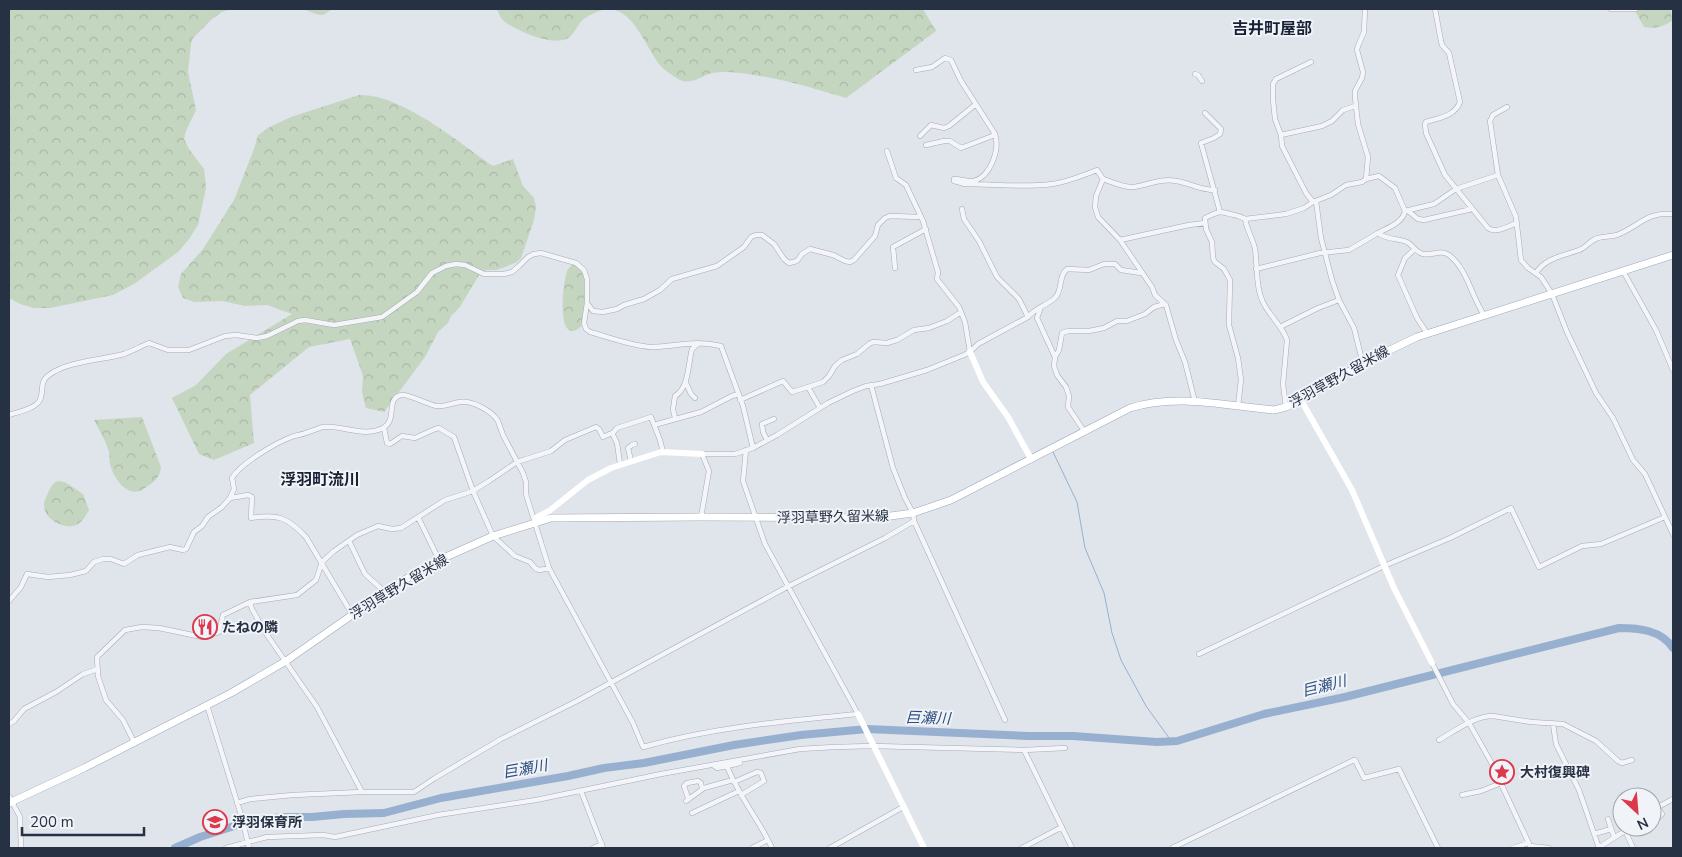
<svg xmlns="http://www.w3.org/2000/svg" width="1682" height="857" viewBox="0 0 1682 857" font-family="'Nunito Sans','Noto Sans JP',sans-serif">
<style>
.forest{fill:url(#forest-crowns)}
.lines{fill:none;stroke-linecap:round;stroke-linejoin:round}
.stream{stroke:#97b0cf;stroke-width:1}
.river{stroke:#97b0cf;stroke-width:8}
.street-casing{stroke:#a5abb6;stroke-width:5.5}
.primary-casing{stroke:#9ea8b8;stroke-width:8}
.street{stroke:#f4f5f9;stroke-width:4.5}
.secondary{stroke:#fff;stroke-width:6}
.primary{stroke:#fff;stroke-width:7}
.labels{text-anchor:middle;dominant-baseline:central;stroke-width:4;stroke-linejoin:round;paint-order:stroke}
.street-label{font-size:14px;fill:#273144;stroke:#f0f3f8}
.poi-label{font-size:14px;font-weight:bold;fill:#273144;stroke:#f0f3f8;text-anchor:start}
.water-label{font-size:15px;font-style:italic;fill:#2c4d7d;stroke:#f0f3f8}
.quarter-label{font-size:16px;font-weight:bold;fill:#192235;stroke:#f0f3f8}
</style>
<defs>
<pattern id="forest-crowns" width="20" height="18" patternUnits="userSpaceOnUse" patternTransform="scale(1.25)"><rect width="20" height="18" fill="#c5d6c0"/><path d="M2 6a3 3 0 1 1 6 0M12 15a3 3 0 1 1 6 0" fill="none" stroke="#a9b8a6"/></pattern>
</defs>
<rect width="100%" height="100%" fill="#e0e4eb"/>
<path class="forest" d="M9,9H231L222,12L212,19L193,38L191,44L188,72L196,110L186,131L184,139L189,149L204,169L206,188L198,225L189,239L178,252L134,284L113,295L50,308H34L20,304L9,298Z
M303,9H333L323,15L316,14Z
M497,9H923L936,31L846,98C807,86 769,75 728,72C723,72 717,72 712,73C701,76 692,85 680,80C673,76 664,70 659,64C646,47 634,11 610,9C601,9 585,16 580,23C576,28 574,34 568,38C553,47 518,31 505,22C500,18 499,14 497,9Z
M1634,9H1671L1672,21C1662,27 1656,29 1644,27Z
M359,95C402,94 458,142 493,166L513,159L523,186L534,198L536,207L534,220L521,258L517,262L505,267L496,270H486L479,275L460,307L451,316L448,323L438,332L425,357L384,412L366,408L362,392L363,376L350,339L309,347L250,395L254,443L214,460L199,454L172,398L196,385L226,354L292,314L267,305L245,306L222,301L194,302L183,298L178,287L181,274L203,249L234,200L254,149L258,135L270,127L291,117Z
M577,264C580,269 584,275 586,281C588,293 589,322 578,329C575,331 571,332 568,329C559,323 563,278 568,269C570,266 574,264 577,264Z
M142,417L161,467C160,478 154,482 145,488C129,500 114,480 110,464C109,460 110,456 109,452C106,441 99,430 94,420Z
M58,481L65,482L83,494L89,510C86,515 83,522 76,525C64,530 43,519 44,504C44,501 47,496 48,493C51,487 52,483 58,481Z"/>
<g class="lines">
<path class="stream" d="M1053,452L1077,502L1085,548L1104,593L1112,633L1121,660L1146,706L1172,742"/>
<path class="river" d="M175,848L200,837L253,820L284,817H312L344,814L384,813L441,798L568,776L604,768L644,763L734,745L801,735L867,729L1028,736H1073L1157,742L1177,741L1264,714L1345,697L1619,628C1639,628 1661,630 1673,648"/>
<defs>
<path id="street" d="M1435,9L1441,41L1442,45L1449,53L1460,102C1455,116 1439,118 1426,122L1425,124L1426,133L1445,175L1488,228C1496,234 1508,226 1517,223
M1611,9H1636
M1311,62L1276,79L1273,84V100L1275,119L1281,135L1282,146L1306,193L1313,202
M916,70L932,67L945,58L951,60L961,81L995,134C1000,149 991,176 974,181C968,182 961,179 954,179V181L965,184C993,184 1024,188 1052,184C1067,182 1082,176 1097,170L1103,179L1096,196L1095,207L1098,217L1120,240L1152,287L1155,295L1166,305L1176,340L1185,362L1195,402
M1195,74L1198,75L1202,81
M1205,113L1221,129L1220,134L1214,138L1201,143L1220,212
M1281,135L1322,126L1332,121L1343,110L1355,106
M920,136L931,125L944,128L949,126L976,104
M926,145L944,141H950L961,148L995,135
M887,151L896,178L906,185L923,221L938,272L937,279L959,307L965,322L970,352
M1498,175L1490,121L1493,115L1507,107
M1103,179C1113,182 1123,188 1134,187C1148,185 1161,178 1176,181C1190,183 1200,190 1215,190
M1366,179L1379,176L1395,188L1405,211
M1316,201L1321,238L1332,280L1339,300L1354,328L1361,356L1365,362
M962,209L964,219L979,241L997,277L1019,299L1028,317
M1408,211L1418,219L1424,220L1472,209
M1245,219C1247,230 1253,239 1255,249C1258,266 1255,284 1262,300C1268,315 1282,325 1287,340L1283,384L1286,407
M1378,233C1387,228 1403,223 1405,211L1434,204L1456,189L1498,175L1516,217L1521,260L1528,268L1541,277L1552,294L1567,332L1596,393L1613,418L1633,460L1645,474L1673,534
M1120,240L1189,225L1205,223
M1415,249L1405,258L1398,275L1417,318L1427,333
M895,268L893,247L926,229
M1256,269L1320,253L1349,250L1378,233C1386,240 1398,238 1407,242C1413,245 1415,252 1423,254C1432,256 1440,249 1449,255C1468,270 1471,296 1484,315
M1623,271L1656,330L1673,370
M1536,273C1545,258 1563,256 1579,250C1586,248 1590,240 1598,238C1604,236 1610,237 1617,235C1640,226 1645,212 1673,214
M587,303L593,311L603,312L617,309L624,305L644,299L660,290L672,279L717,266L744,247L751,237L756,235H762L774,244L784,259L789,263L797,261L802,254L810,249L833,255L845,261L850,262L854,260L875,236L878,225L885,218L890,216L920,217
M1041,307L1037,318L1055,357
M1280,327L1318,308L1339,300
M686,383L691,394L695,398
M740,400L783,381L792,392L808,387
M1238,406L1241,380L1238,358L1229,325L1230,280L1224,269L1215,262L1213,258L1212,242L1206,229L1205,218C1210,216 1216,212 1221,212C1226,213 1241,216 1245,219L1286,214L1304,208L1313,202L1331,195L1346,185L1362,182L1366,179L1368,157L1358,124L1355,97V91L1362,78L1363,72L1357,50L1358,46L1364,32L1365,9
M820,408L808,387L823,382L829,376L835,366L842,360L857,354L869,344L873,342L887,343L897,340L914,330L929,328L947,321L961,312
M9,415C18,412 35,409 40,400C44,391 39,382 49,375C68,361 102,360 124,354C133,351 141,346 149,343L168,350H189L225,336L236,335L257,338L267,336L298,321L305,320L334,325L382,317L417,292L432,273L446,266L456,264L465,265L484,274H504L512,272L519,266L528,257L534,254L541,253L576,263L584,270L587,279V303L584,323L586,329L590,332C609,337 630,346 651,347C676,347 694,339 721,346L743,406L753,448
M675,418L673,409L675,396C689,388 688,364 692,349L699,343
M654,425L701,412L732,396L739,394
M384,428L387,443L390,444L402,436L415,438L435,429L439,428L454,437L473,491L493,536L515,556L530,562L536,569L540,570L549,568
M1084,431L1068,407L1069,396L1066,387L1057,375L1054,366L1055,357L1059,350L1062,333L1068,331H1089L1104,328L1117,321H1127L1145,314L1154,307L1165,304
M613,433L617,428L651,417L660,440L663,452
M767,440L763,432L762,424L774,419
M631,461L628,448L632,445L635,444
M418,517L439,560
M701,517L709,471L702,454H735L753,448L777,435L828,403L853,391L866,386L880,384L927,370L964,355L970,352L978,344L1028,317C1036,307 1046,306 1055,298C1063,290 1058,276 1067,269L1089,270L1104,264H1115L1121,270L1141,273
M914,521L1005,720
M349,541L365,574L385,592
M9,601L21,587L27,574L48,577L70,575L86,571L94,562L103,559H111L124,564L138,555L170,547L183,550L186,549L194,532L202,526L208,517L222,507L230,498
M250,602L252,609L265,632L317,707L362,792
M354,613L349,609L306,537C287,517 278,514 251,518L252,497L248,495L230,498L234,489L232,478C241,463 277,442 294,436C299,435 304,434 308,432C313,431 318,428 323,427C343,425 363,438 383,428C398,420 385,399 401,395C407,393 428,405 437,406C444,407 452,403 460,402C472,400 492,411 498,421L503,435L523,473L526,482V494L529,504L549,568L633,723L643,747C713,727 786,721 858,714L765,544L743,481L746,450
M1199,654L1384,566L1450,538L1511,508L1539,567L1582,546L1601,544L1665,517
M1432,663L1453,704L1469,723L1491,762L1531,848
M207,705L242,818L249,848
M9,724L14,721L24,709L56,692L83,674L98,669
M1553,724L1556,744L1579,790L1599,848
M1439,740C1455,731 1474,716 1493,716L1531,722L1563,724L1596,741L1618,761L1622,763L1632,760
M134,742L123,720L106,700L98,676L97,657L125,630L142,627L159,628L202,637L219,632L223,615L250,602L297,595L316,580L322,562L334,551L357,535L378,526L392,529L401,528L445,500L473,491L489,481L517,462L551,451L565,440L596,427L599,429L603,437L612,433L617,443L620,464
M1024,750L1072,848
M713,765L717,768L727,766C738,795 759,820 772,848
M727,766L740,763L741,760
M734,782L757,772L761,773L764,781L741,795
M581,791L603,848
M1462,795L1481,791L1501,783
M9,796L20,817L21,848
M688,798L684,786L687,783L698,781L701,783L702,789
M686,801L704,788L733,780
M237,803L250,799L293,795L362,792H414L435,778L501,739L577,701L787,587L885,538L914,521L913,513L905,498L893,468L871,385
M692,813L739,791
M1608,819L1614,837
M1652,820L1659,817L1662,814L1658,807L1673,799
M1625,830L1633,848
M1594,834L1611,829
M1530,846L1549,848
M226,848L267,837L323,835L335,837L438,815L536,800L661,774L800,749L834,747L873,746L1024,750L1065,748
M593,848L602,844
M752,848L768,840
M830,848L903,807
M1022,848L1062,827
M1172,848L1354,760H1355L1364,778L1399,769L1438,848
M1513,848L1528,843
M1598,848L1620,834L1633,827"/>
<path id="primary" d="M9,803L84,768L231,693L286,661L385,592L419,571L439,560L493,536L551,518L701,517L876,518L913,513L951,500L1130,408C1177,393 1226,406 1274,410L1286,407L1301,400L1365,362L1417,337L1673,255"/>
</defs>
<use href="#street" class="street-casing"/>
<use href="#primary" class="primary-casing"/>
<use href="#street" class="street"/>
<path class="secondary" d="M970,352L983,382L1008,417L1031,459
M1301,400L1352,490L1394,588L1432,663
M535,523L536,518L549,511L588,480L611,468L661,452L702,454
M858,714L924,848"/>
<use href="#primary" class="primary"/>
</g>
<defs>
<symbol id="restaurant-ring" viewBox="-11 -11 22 22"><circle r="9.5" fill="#f0f3f8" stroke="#dd384b" stroke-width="1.5"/><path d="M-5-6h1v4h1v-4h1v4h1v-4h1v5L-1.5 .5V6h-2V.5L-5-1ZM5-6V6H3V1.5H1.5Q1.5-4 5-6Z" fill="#dd384b"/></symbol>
<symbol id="sight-ring" viewBox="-11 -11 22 22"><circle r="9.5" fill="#f0f3f8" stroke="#dd384b" stroke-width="1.5"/><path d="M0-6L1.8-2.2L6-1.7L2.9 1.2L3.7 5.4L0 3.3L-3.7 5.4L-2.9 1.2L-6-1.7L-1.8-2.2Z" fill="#dd384b"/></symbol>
<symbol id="school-ring" viewBox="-11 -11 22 22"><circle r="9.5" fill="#f0f3f8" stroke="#dd384b" stroke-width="1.5"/><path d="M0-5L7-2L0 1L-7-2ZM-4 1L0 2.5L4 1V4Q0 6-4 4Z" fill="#dd384b"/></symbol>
</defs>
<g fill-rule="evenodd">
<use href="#restaurant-ring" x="191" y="613" width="28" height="28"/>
<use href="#sight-ring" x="1488" y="758" width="28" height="28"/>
<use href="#school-ring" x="201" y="808" width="28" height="28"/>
</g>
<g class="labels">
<g class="street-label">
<text transform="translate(1339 377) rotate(-29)">浮羽草野久留米線</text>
<text transform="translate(833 517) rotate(-1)">浮羽草野久留米線</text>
<text transform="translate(399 587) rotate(-31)">浮羽草野久留米線</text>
</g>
<g class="poi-label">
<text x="222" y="627">たねの隣</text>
<text x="1520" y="772">大村復興碑</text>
<text x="232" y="822">浮羽保育所</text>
</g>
<g class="water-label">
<text transform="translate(1324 686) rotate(-14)">巨瀬川</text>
<text transform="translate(928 718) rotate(2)">巨瀬川</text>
<text transform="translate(525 769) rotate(-10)">巨瀬川</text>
</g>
<g class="quarter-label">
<text x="1272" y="29">吉井町屋部</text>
<text x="320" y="480">浮羽町流川</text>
</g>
</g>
<rect width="1682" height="857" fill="none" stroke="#273144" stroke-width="20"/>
<g transform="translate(1637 812) rotate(154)"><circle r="24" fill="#f0f3f8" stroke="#a0a5b0"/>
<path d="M0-4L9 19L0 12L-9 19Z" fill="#dd384b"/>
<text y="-8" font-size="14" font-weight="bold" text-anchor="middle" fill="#273144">N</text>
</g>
<path d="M22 827v8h122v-8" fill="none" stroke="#273144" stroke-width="2.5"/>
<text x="30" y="827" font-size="15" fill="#273144" stroke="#f0f3f8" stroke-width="4" paint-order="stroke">200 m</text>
</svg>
